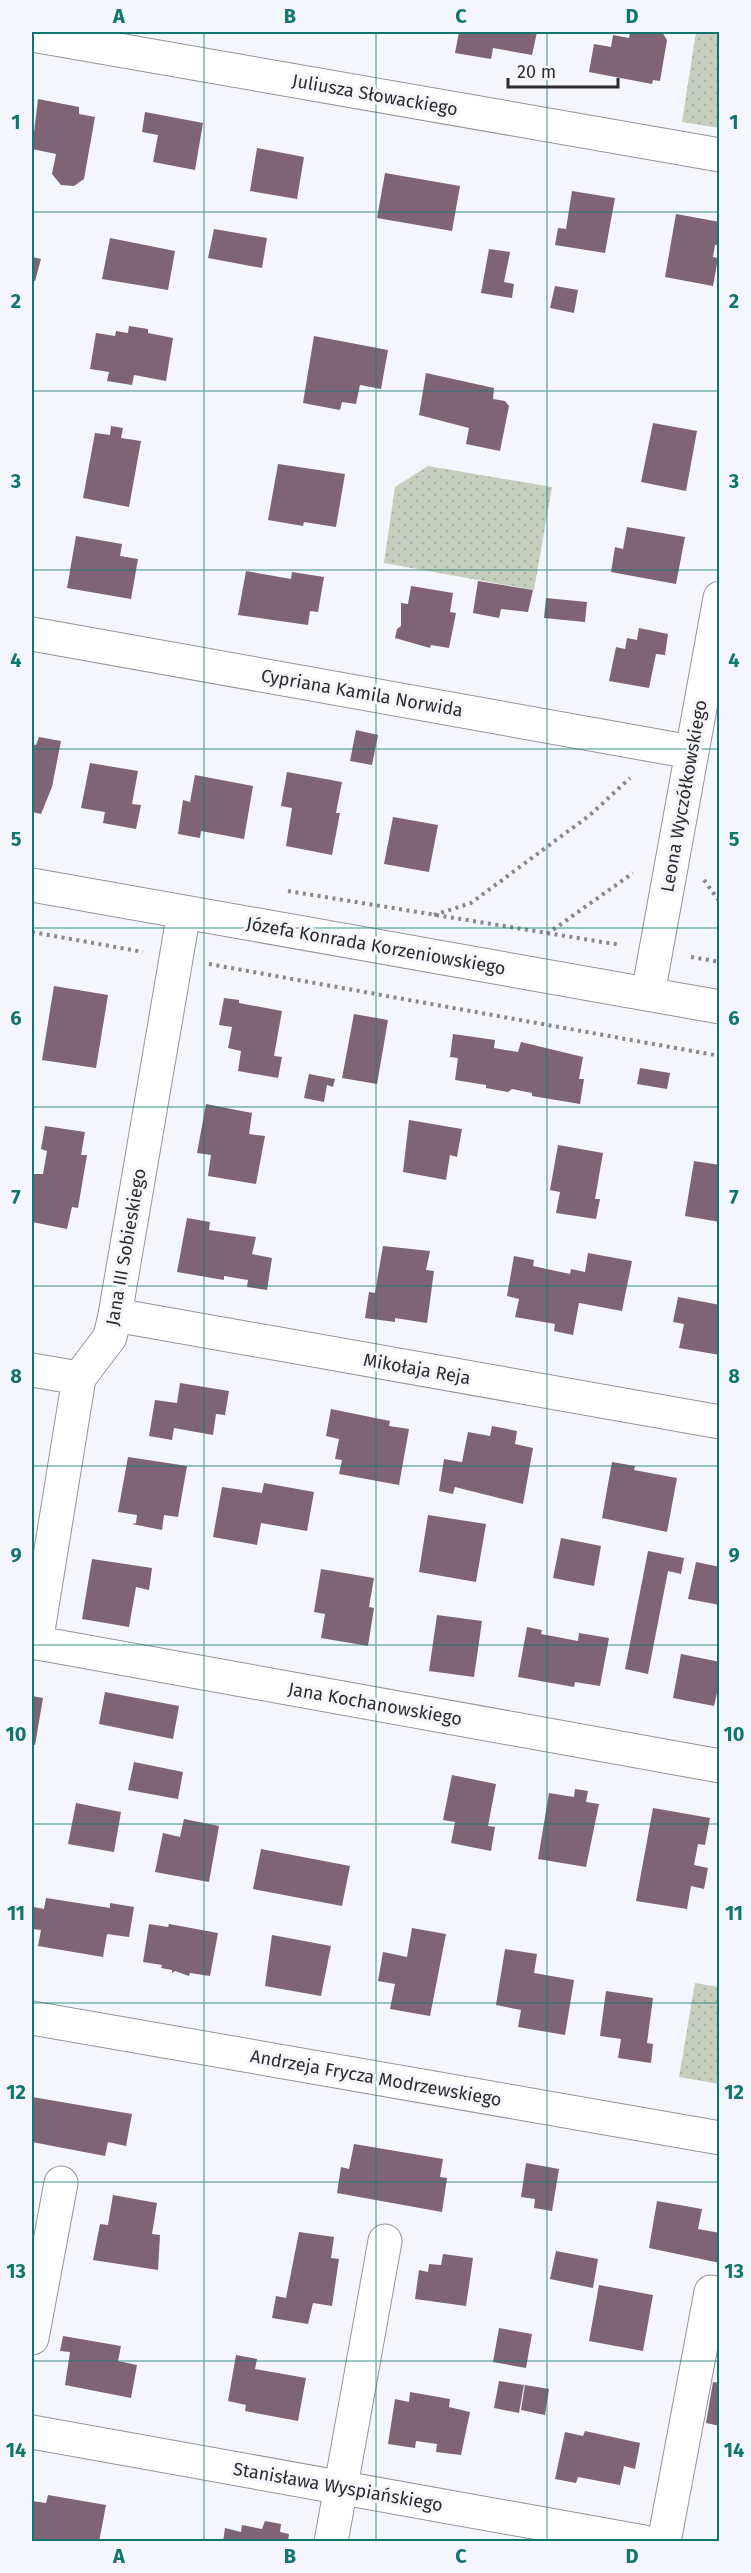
<svg xmlns="http://www.w3.org/2000/svg" width="751" height="2573" viewBox="0 0 751 2573" font-family="'Fira Sans',sans-serif">
<style>
.green{fill:url(#green-dots)}
.building{fill:#7e6475}
.lines{fill:none;stroke-linecap:round;stroke-linejoin:round}
.minor-casing{stroke:#95949a;stroke-width:35}
.path{stroke:#87878c;stroke-width:4;stroke-dasharray:3 4.5;stroke-linecap:butt}
.minor{stroke:#fff;stroke-width:33}
.grid{fill:none;stroke:#0f766e;stroke-width:1.5;stroke-opacity:0.55}
.labels{text-anchor:middle;dominant-baseline:central;stroke-width:6;stroke-linejoin:round;paint-order:stroke}
.street-label{font-size:18px;fill:#2c2c2f;stroke:#f5f5fc}
.neatline{fill:none;stroke:#0f766e;stroke-width:2}
.grid-label{font-size:20px;text-anchor:middle;font-weight:bold;fill:#0f766e}
</style>
<defs>
<pattern id="green-dots" width="8" height="8" patternUnits="userSpaceOnUse" patternTransform="scale(1.5)"><rect width="8" height="8" fill="#c6cfbd"/><path d="M2 2h.1M6 6h.1" fill="none" stroke="#aab2a3" stroke-width="1.8" stroke-linecap="round"/></pattern>
</defs>
<rect width="100%" height="100%" fill="#f5f5fc"/>
<path class="green" d="M696,32H719V128L682,122Z
M428,466L552,487L534,590L384,563L395,487Z
M695,1983L719,1987V2084L679,2077Z"/>
<path class="building" d="M459,32H537L532,55L493,48L491,59L455,53Z
M630,32H662L667,40L660,81L653,80L652,84L589,72L594,44L611,47L613,35L629,38Z
M38,99L79,107V114L95,117L84,179L74,186L61,185L52,174L56,154L32,149Z
M145,112L203,123L195,170L153,162L158,135L142,132Z
M257,148L304,157L297,199L250,191Z
M385,173L460,186L452,231L377,218Z
M572,191L615,198L605,253L555,245L558,228L566,229Z
M676,214L720,222V245H715L713,257L718,258L713,286L665,277Z
M214,229L267,238L262,268L208,258Z
M110,238L175,251L168,290L102,279Z
M489,249L510,252L504,282L514,284L512,298L481,293Z
M32,257L41,259L35,281L32,280Z
M555,286L578,290L574,313L550,308Z
M129,326L148,329V333L173,338L166,381L134,375L132,385L107,381L109,372L90,369L96,333L115,336L116,331L128,333Z
M314,336L388,350L381,389L360,385L356,404L342,402L340,410L303,403Z
M426,373L494,388L493,399L505,401L509,406L500,451L466,444L469,428L419,415Z
M653,423L697,431L686,491L641,482Z
M111,426L123,428L121,438L141,441L129,507L83,498L95,433L110,435Z
M278,464L345,474L336,527L304,522L303,526L268,520Z
M627,527L685,537L676,584L611,572L615,547L623,549Z
M76,536L122,544L120,556L138,559L131,599L67,588Z
M246,571L291,579L292,572L324,577L318,612L310,611L308,625L238,615Z
M478,581L533,590L528,612L501,609L499,618L473,613Z
M411,586L453,593L450,612L456,613L449,648L431,645L430,648L395,638L397,629L401,626V603L408,604Z
M546,598L587,602L585,622L544,618Z
M639,628L668,634L665,655L656,654L649,688L609,681L616,647L625,649L627,638L637,640Z
M356,730L378,735L372,765L350,761Z
M39,737L61,741L52,787L41,814L32,812V744L36,745Z
M90,763L138,771L132,804L141,805L136,829L103,823L105,812L81,808Z
M287,772L342,782L336,813H340L332,855L286,846L292,808L281,806Z
M195,775L253,786L244,839L201,831L200,838L178,834L183,800L190,802Z
M393,817L438,825L429,872L384,864Z
M54,986L108,995L96,1068L42,1060Z
M224,998L239,1000V1003L282,1011L274,1056L282,1057L278,1078L238,1071L241,1051L228,1048L232,1027L219,1025Z
M354,1014L388,1020L377,1084L342,1078Z
M453,1034L495,1040L494,1048L518,1052L521,1042L583,1057L579,1079H584L580,1104L532,1096V1093L512,1089L508,1092L486,1088V1085L455,1080L458,1058L450,1057Z
M640,1068L670,1073L667,1089L637,1084Z
M309,1074L335,1079L333,1087L327,1085L324,1102L304,1098Z
M206,1104L252,1113L249,1134L265,1136L256,1184L208,1176L211,1155L197,1153Z
M409,1120L462,1129L457,1157L450,1155L446,1180L403,1172Z
M45,1126L85,1132L81,1155H87L78,1208L72,1207L67,1229L32,1222V1174H43L47,1151L41,1149Z
M558,1145L603,1153L595,1199H600L596,1219L556,1213L560,1192L550,1190Z
M694,1161L720,1165V1222L685,1216Z
M187,1218L210,1222L209,1230L256,1237L252,1254L272,1258L267,1290L247,1287L248,1280L224,1276V1280L177,1272Z
M383,1246L430,1251L426,1270L434,1271L427,1323L395,1318V1322L365,1318L369,1292L375,1293Z
M588,1253L632,1261L622,1311L579,1303L573,1335L554,1331L555,1324L515,1317L519,1299L507,1296L514,1256L534,1260L533,1266L570,1274L571,1269L585,1272Z
M678,1297L720,1305V1355L679,1348L684,1324L673,1322Z
M180,1383L229,1391L225,1415L216,1414L213,1435L174,1428L172,1440L149,1436L155,1400L177,1403Z
M331,1409L390,1421L389,1426L409,1429L399,1485L339,1474L342,1460L335,1459L339,1439L326,1436Z
M492,1426L517,1431L515,1444L533,1448L523,1504L455,1487L453,1494L439,1491L444,1459L462,1462L468,1432L490,1436Z
M128,1457L187,1466L178,1517L164,1515L162,1530L132,1524L136,1523L137,1515L118,1512Z
M612,1462L635,1466L634,1470L677,1478L667,1532L602,1518Z
M264,1483L314,1492L307,1531L261,1523L257,1545L213,1537L222,1487L262,1493Z
M428,1515L486,1524L476,1582L419,1572Z
M561,1538L601,1546L594,1586L553,1578Z
M648,1551L684,1558L681,1574L668,1571L648,1674L625,1669Z
M92,1559L152,1568L149,1590L136,1587L129,1627L82,1619Z
M696,1562L720,1567V1605L688,1599Z
M321,1569L374,1578L369,1607L374,1608L368,1646L321,1638L325,1614L314,1612Z
M437,1615L482,1621L474,1677L429,1671Z
M527,1627L542,1630L541,1634L578,1641L579,1633L609,1638L600,1686L575,1682L574,1687L518,1677Z
M681,1654L720,1662V1680L714,1706L673,1698Z
M105,1692L179,1706L173,1739L99,1724Z
M32,1696L43,1698L35,1745L32,1744Z
M134,1762L183,1772L178,1799L128,1790Z
M452,1775L496,1784L488,1826L495,1827L491,1851L451,1843L455,1822L443,1820Z
M575,1789L588,1791L586,1802L599,1804L586,1867L538,1859L549,1793L574,1797Z
M76,1803L121,1812L114,1852L68,1844Z
M653,1808L710,1818L705,1845L698,1844L694,1865L708,1868L704,1889L691,1886L687,1909L636,1901Z
M184,1819L219,1826L209,1882L155,1872L163,1833L180,1837Z
M261,1849L350,1866L342,1906L253,1889Z
M46,1898L110,1908V1903L134,1907L129,1937L107,1934L103,1957L38,1946L41,1930L32,1929V1924L34,1907L44,1909Z
M149,1924L168,1927L169,1924L218,1933L210,1976L190,1973L189,1976L175,1971L172,1973V1970L161,1968L162,1965L143,1962Z
M412,1928L446,1934L430,2016L390,2009L395,1984L378,1981L383,1952L407,1957Z
M272,1935L331,1946L321,1996L265,1986Z
M505,1949L537,1954L534,1973L574,1980L565,2035L518,2027L521,2010L496,2005Z
M606,1991L653,1998L647,2043L653,2044L651,2063L618,2058L621,2039L600,2036Z
M32,2097L132,2114L126,2146L108,2142L105,2156L32,2142Z
M354,2144L443,2159L440,2177L447,2178L442,2212L337,2193L341,2167L349,2169Z
M526,2163L559,2169L552,2211L534,2208L535,2199L521,2197Z
M113,2195L157,2203L152,2234L160,2235L158,2270L93,2260L100,2224L108,2225Z
M657,2201L702,2209L698,2229L720,2233V2263L649,2248Z
M299,2232L334,2237L331,2258L339,2259L332,2306L313,2303L308,2324L272,2318L276,2296L286,2298Z
M556,2251L598,2259L593,2288L550,2279Z
M443,2254L473,2258L466,2306L415,2299L419,2270L428,2272L429,2264L441,2265Z
M599,2285L653,2295L643,2351L589,2341Z
M499,2328L532,2334L526,2368L493,2362Z
M63,2336L121,2346L118,2361L137,2365L131,2398L65,2385L70,2352L60,2351Z
M236,2355L257,2359L255,2369L306,2378L298,2421L245,2411L246,2405L228,2401Z
M499,2381L524,2385L519,2413L494,2408Z
M713,2382L720,2383V2426L706,2423Z
M525,2385L549,2389L545,2415L521,2410Z
M410,2392L450,2399L449,2407L470,2412L461,2455L436,2452L437,2444L416,2441L415,2448L388,2444L395,2399L409,2402Z
M585,2431L640,2443L635,2469L624,2466L620,2485L578,2477L576,2483L555,2479L565,2432L583,2436Z
M48,2495L106,2505L99,2542L32,2540V2501L46,2503Z
M265,2521L281,2524L280,2532L289,2534L288,2542H223L225,2528L241,2532L242,2525L262,2529Z"/>
<g class="lines">
<defs>
<path id="minor" d="M32,35L720,155
M32,634L691,752
M32,885L720,1007
M648,994L720,598
M115,1315L720,1422
M32,1370L79,1378
M32,1642L720,1766
M36,1643L79,1378L110,1337L115,1315L184,912
M32,2018L720,2138
M32,2338L61,2183
M32,2432L644,2542
M331,2542L385,2241
M664,2542L711,2292"/>
</defs>
<use href="#minor" class="minor-casing"/>
<path class="path" d="M704,880L720,902
M288,891L621,945
M434,915L471,903L590,815L630,778
M32,932L143,952
M547,934L633,873
M691,957L720,962
M209,964L720,1056"/>
<use href="#minor" class="minor"/>
</g>
<path class="grid" d="M204,32V2542M376,32V2542M547,32V2542M32,212H720M32,391H720M32,570H720M32,749H720M32,928H720M32,1107H720M32,1286H720M32,1466H720M32,1645H720M32,1824H720M32,2003H720M32,2182H720M32,2361H720"/>
<g class="labels">
<g class="street-label">
<text transform="translate(375 95) rotate(10)">Juliusza Słowackiego</text>
<text transform="translate(362 693) rotate(10)">Cypriana Kamila Norwida</text>
<text transform="translate(684 796) rotate(-80)">Leona Wyczółkowskiego</text>
<text transform="translate(376 946) rotate(10)">Józefa Konrada Korzeniowskiego</text>
<text transform="translate(126 1247) rotate(-80)">Jana III Sobieskiego</text>
<text transform="translate(417 1369) rotate(10)">Mikołaja Reja</text>
<text transform="translate(375 1704) rotate(10)">Jana Kochanowskiego</text>
<text transform="translate(376 2078) rotate(10)">Andrzeja Frycza Modrzewskiego</text>
<text transform="translate(338 2487) rotate(10)">Stanisława Wyspiańskiego</text>
</g>
</g>
<rect width="751" height="2573" fill="none" stroke="#f5f5fc" stroke-width="66"/>
<path d="M508 78v9h110v-9" fill="none" stroke="#2c2c2f" stroke-width="3"/>
<text x="517" y="78" font-size="18" fill="#2c2c2f" stroke="#f5f5fc" stroke-width="4.5" paint-order="stroke">20 m</text>
<rect x="33" y="33" width="685" height="2507" class="neatline"/>
<g class="grid-label">
<text x="119" y="23">A</text>
<text x="290" y="23">B</text>
<text x="461" y="23">C</text>
<text x="632" y="23">D</text>
<text x="16" y="129">1</text>
<text x="734" y="129">1</text>
<text x="16" y="308">2</text>
<text x="734" y="308">2</text>
<text x="16" y="488">3</text>
<text x="734" y="488">3</text>
<text x="16" y="667">4</text>
<text x="734" y="667">4</text>
<text x="16" y="846">5</text>
<text x="734" y="846">5</text>
<text x="16" y="1025">6</text>
<text x="734" y="1025">6</text>
<text x="16" y="1204">7</text>
<text x="734" y="1204">7</text>
<text x="16" y="1383">8</text>
<text x="734" y="1383">8</text>
<text x="16" y="1562">9</text>
<text x="734" y="1562">9</text>
<text x="16" y="1741">10</text>
<text x="734" y="1741">10</text>
<text x="16" y="1920">11</text>
<text x="734" y="1920">11</text>
<text x="16" y="2099">12</text>
<text x="734" y="2099">12</text>
<text x="16" y="2278">13</text>
<text x="734" y="2278">13</text>
<text x="16" y="2457">14</text>
<text x="734" y="2457">14</text>
<text x="119" y="2563">A</text>
<text x="290" y="2563">B</text>
<text x="461" y="2563">C</text>
<text x="632" y="2563">D</text>
</g>
</svg>
